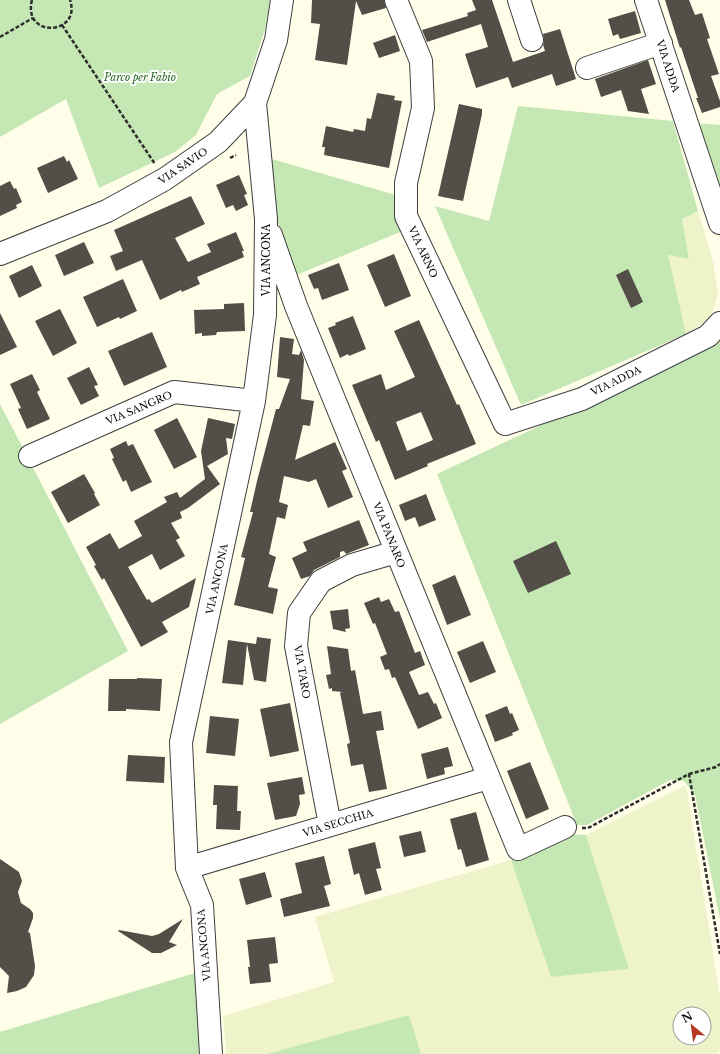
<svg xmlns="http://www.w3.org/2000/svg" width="720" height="1054" viewBox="0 0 720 1054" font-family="'Libre Baskerville',serif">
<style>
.farmland{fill:#eff3ca;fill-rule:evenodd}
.green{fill:#c5e7b4}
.building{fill:#534e47;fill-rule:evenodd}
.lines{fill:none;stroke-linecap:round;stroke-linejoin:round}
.minor-casing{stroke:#3e3e3e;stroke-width:24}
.path{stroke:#2d2d2d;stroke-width:2.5;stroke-dasharray:4 2;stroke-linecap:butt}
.minor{stroke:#fff;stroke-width:22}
.labels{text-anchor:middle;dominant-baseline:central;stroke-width:4;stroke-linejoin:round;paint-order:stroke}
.street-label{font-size:10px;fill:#0b0b0b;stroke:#fff}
.park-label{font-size:10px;font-style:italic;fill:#1f601d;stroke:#fff}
</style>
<rect width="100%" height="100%" fill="#fffee9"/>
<path class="farmland" d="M698,211L713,261L718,295L710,319L686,334L667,255L689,259L682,219Z
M686,785L720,996V1050L718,1054H421L409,1016L267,1054H226L223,1016L334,982L315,917L511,860L551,977L629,969L586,835ZM680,1014H704V1038H680Z"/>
<path class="green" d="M0,0H270L265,29L250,76L217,94L196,135L175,152L99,188L66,99L0,137Z
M518,106L673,121L698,211L682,219L689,259L668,255L686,334L521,405L435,206L489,221Z
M695,123L720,125V197Z
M272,159L399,196L405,230L294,276L274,209Z
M720,341V919L695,795L684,781L670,780L587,825H577L437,474Z
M0,404L128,651L0,724Z
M567,834L586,835L629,969L551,977L511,860Z
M198,972L204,1054H0V1032Z
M409,1015L421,1054H267Z"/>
<path class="building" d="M312,0H384L386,8L362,15L356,1L347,65L315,60L320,24L311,23Z
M472,0H492L513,62L545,51L543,45L544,42L543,34L560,29L576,79L556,86L552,74L512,88L508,77L476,88L465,54L488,47L481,24L427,42L422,30L468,16L467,13L476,10Z
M665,0H689L695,15L702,13L710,38L707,39L719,74L711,76L720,101V107L702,113L696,98H698L681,47L680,48Z
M635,11L641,33L620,39L618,34L613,36L608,19Z
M395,35L400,51L379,58L373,43Z
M648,60L656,84L641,89L649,114L628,111L621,90L601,97L595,79Z
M377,93L395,96L394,100L402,101L389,168L324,155L325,147H322L326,126L353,132L354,129L365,131L367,118L371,119Z
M459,104L482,109V114L463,201L438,196Z
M64,156L67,162L69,160L78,179L48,193L37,168Z
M239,175L247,194L244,195L248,205L236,211L233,205L226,208L216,185Z
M10,181L14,189L16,188L22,202L16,205L17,208L0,216V186Z
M191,196L205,224L175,238L188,262L211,252L207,244L236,232L244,251H242L244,257L197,277L200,284L182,292L181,290L160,300L142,260L116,271L110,256L123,251L114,230Z
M84,242L94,263L64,276L55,255Z
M394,254L411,296L385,307L367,265Z
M339,263L349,290L322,300L318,288L314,289L308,275Z
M32,265L42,286L19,298L9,276Z
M628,269L643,302L631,308L616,275Z
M123,279L137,311L120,319L119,317L97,327L83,297Z
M244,303L245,331L217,332L216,335L202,336V333L195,334L194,310L224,309V304Z
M60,309L77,343L53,356L35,321Z
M0,313L17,347L0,355Z
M353,316L366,349L349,356L348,354L340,358L328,328L336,325L335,323Z
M419,320L457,405L459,404L476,444L427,464L428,466L395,480L379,440L376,442L352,385L381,374L386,390L415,377L394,331ZM421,412L433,440L407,451L396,422Z
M152,332L167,367L124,386L108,351Z
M280,337L294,339L292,354L299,355L301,350L304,360L301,399L314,401L310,426L303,425L295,460L335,442L347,469L342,471L353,497L328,508L316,479L309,482L284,476L279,502L288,505L285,519L277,517L269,554L276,557L268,587L278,589L273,614L234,605L245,558L241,557L253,512H250L257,481L276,409H279L290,379L277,377Z
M89,367L98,385L94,386L99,396L81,405L67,378Z
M32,374L40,390L37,392L50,419L27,429L18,409L21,408L10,384Z
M177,418L197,457L174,469L154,430Z
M208,418L235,424L232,439L226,438L228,454L207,466L220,484L188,508L180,512L182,518L171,523L180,538L176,540L185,556L160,570L152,554L128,567L147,600L149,599L152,603L196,578L189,607L162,622L168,632L141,647L104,578L102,580L94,566L96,565L86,547L110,533L119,549L142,536L134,521L167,502L164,497L177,492L180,498L205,479L201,451Z
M126,441L128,446L133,444L152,482L131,492L126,480L123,482L112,459L114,458L110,449Z
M84,474L95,493L94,494L100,505L68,523L51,492Z
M426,494L436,520L419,527L415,517L405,521L399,505Z
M359,520L369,545L346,554L344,551L340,552V557L314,570L310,576L301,579L292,558L307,551L303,542Z
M556,541L571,574L528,593L513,561Z
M455,575L471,615L447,625L432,585Z
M379,597L381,602L389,599L395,612L399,611L415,653L420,651L425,665L409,672L419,695L428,692L434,704L436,703L442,718L418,729L395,677L392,678L389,669L385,670L380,657L387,654L375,623L373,624L364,603Z
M348,609L350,628L345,629L346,632L333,629L330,611Z
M257,637L271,639L266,682L254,680L247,644L243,685L222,683L228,640L256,644Z
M483,641L496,672L470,683L457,652Z
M327,646L348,649L351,671L355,670L363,714L381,711L384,730L376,731L387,789L369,792L363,764L351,766L347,744L350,743L340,693L342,692L332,691V688L329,689L326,675L331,674Z
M137,678L162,679L160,711L126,709V711H108L109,679H137Z
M290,703L299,751L270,757L260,709Z
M507,706L510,714L512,713L519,730L512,733L513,735L495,742L485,715Z
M210,716L239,719L235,756L206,753Z
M448,747L453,766L444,768L445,774L427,779L421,754Z
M128,755L165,757L164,783L126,781Z
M530,762L549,809L526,819L507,771Z
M302,777L305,794L299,795L300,804L296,816L275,820L267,783Z
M214,785L238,786L237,811H241L240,830L216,829L217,805H213Z
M476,812L489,860L466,867L461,849L458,850L450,819Z
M421,831L426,852L404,857L399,836Z
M375,842L381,868L376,869L382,890L365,895L359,873L354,875L348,849Z
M324,856L331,884L324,886L330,906L284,917L280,899L302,893L295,863Z
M0,859L19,872L22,881L18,892L21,903L30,909L33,913V918L28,932L30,933L35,966L34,975L26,987L17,991L7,993L9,976L0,967Z
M265,872L272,897L246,905L239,879Z
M183,919L169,942L177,945L161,953H152L118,931L119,930L152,936L159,934Z
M275,937L278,963L269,964L271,982L250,984L248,967H250L247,940Z"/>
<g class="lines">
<defs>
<path id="minor" d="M396,0L421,61L423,108L406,183V216L505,424L582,399L708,336L720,323
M519,0L532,40
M646,0L720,223
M587,68L661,43
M271,235L296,306L518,849L565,827
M0,254L107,211L165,179L218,142L255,103L276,40L282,0
M30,456L174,392L254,401
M330,825L296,646L299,613L321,581L352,565L396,552
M187,868L488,778
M211,1054L202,905L187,868L181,742L254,401L265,315L266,219L255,103"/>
</defs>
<use href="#minor" class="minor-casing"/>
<path class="path" d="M32,0C22,39 82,35 70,0
M62,25L155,164
M0,37L33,18
M230,158L236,155
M689,774L716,767L720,764
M582,828H588L689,774L720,954"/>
<use href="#minor" class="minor"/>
</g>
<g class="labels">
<g class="street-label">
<text transform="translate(668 66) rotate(72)">VIA ADDA</text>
<text transform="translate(183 166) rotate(-34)">VIA SAVIO</text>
<text transform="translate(423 252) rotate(65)">VIA ARNO</text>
<text transform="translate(266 260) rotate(-90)">VIA ANCONA</text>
<text transform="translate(616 381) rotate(-26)">VIA ADDA</text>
<text transform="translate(139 408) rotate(-23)">VIA SANGRO</text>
<text transform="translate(389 535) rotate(68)">VIA PANARO</text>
<text transform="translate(217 579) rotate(-78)">VIA ANCONA</text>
<text transform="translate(302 672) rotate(80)">VIA TARO</text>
<text transform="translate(338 823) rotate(-17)">VIA SECCHIA</text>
<text transform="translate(204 945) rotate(-95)">VIA ANCONA</text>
</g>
<g class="park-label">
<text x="140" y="77">Parco per Fabio</text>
</g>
</g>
<g transform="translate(692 1026) rotate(331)"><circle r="19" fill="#ffffff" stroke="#9d9d9d"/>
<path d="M0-3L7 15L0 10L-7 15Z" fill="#b73926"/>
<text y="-6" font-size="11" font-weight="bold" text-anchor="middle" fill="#0b0b0b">N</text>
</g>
</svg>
